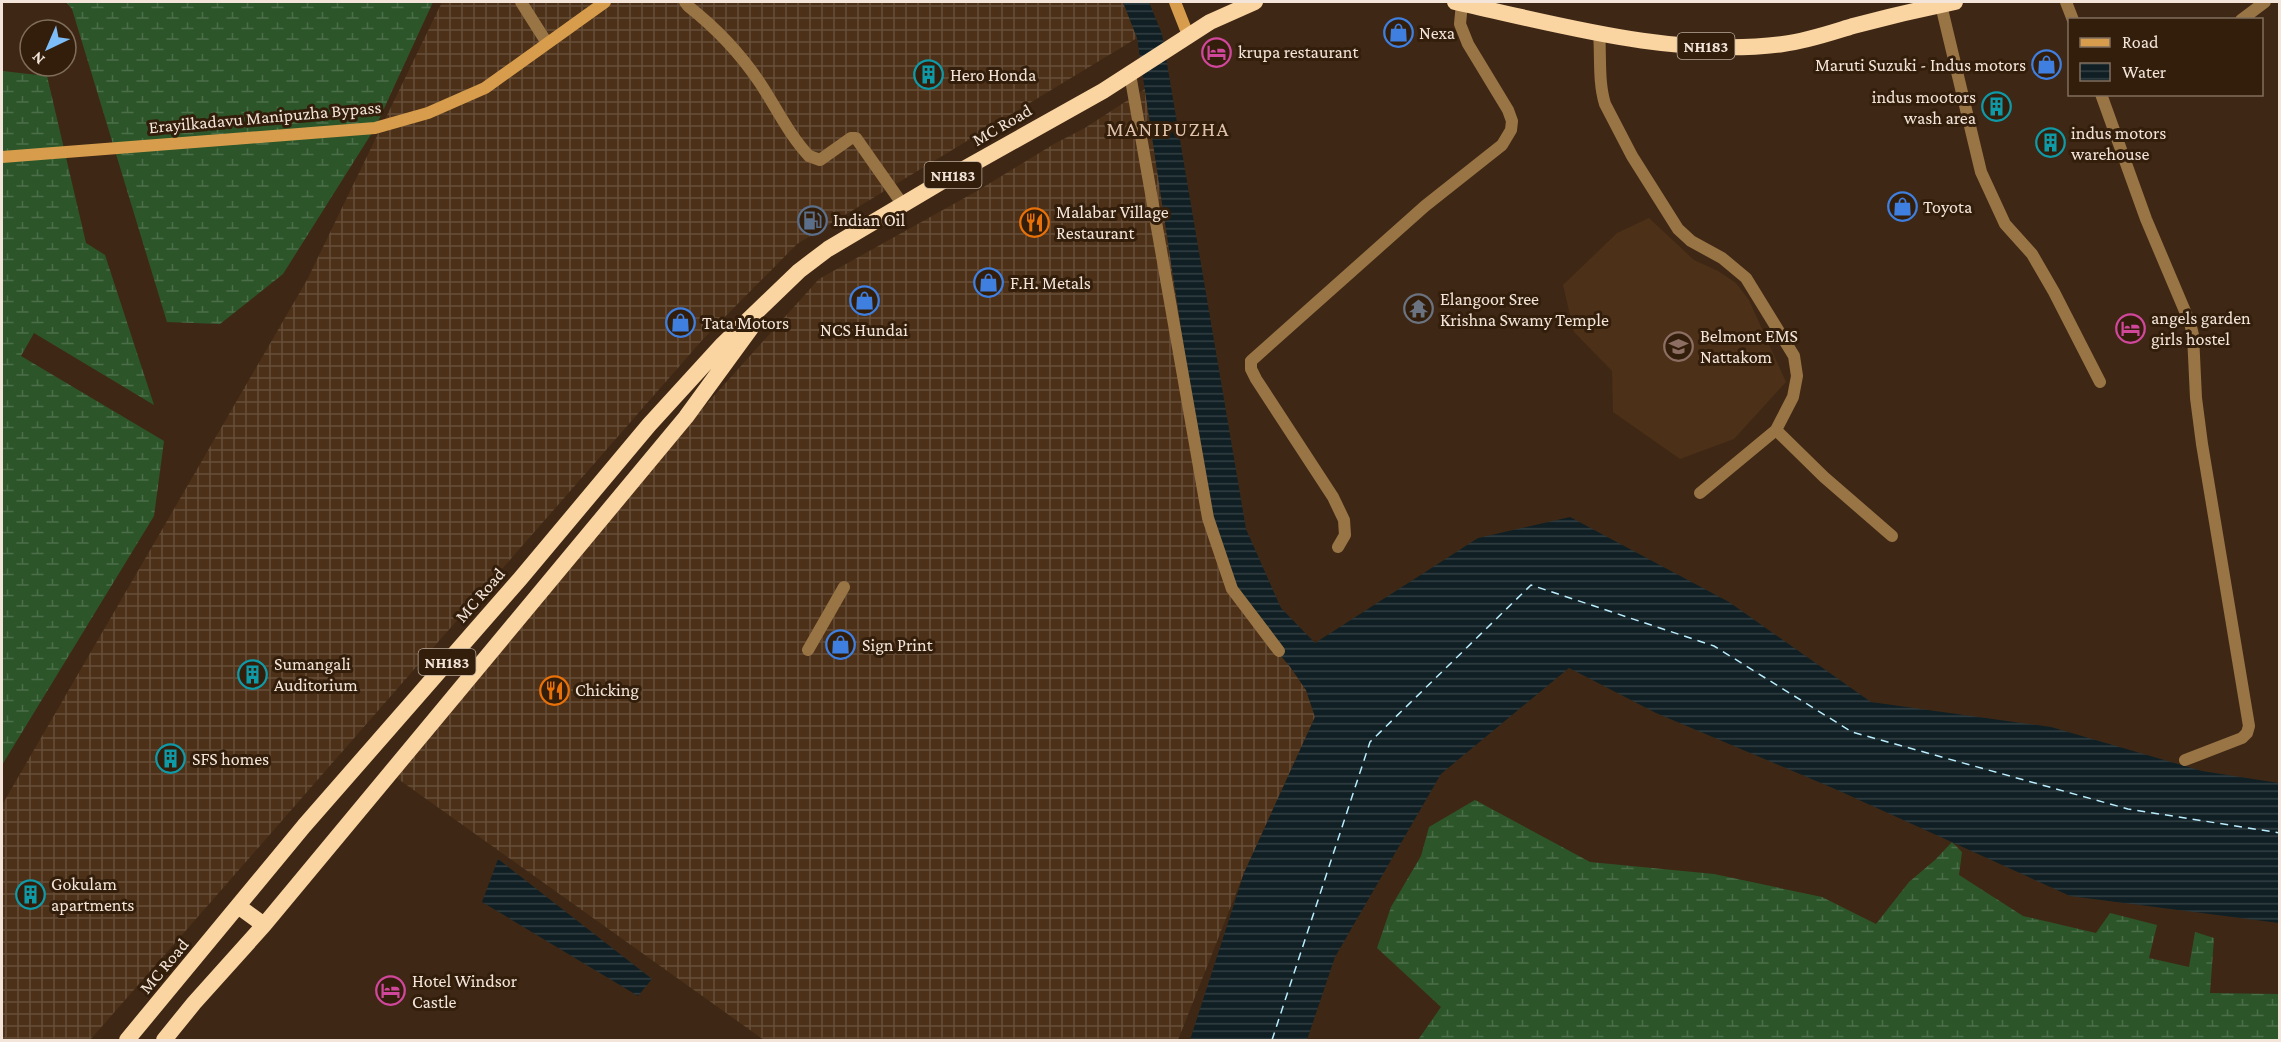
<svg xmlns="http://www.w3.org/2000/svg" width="2281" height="1042" viewBox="0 0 2281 1042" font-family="'Crimson Pro',serif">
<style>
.industrial{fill:url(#industrial-grid)}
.built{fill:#4c3018}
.wetland{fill:url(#wetland-marsh)}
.water{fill:url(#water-rules)}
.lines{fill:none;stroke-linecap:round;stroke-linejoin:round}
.ferry{stroke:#b9edfe;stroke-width:1.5;stroke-dasharray:8 6;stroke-linecap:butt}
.minor{stroke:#997546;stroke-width:12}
.secondary{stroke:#d79d4d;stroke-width:12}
.trunk{stroke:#fad4a1;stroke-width:16}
.labels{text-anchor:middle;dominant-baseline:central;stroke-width:6;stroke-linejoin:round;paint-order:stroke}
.shield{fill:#331e0b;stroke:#b9a99b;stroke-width:1.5}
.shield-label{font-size:16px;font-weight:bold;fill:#f3e5d9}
.poi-label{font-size:18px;fill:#f3e5d9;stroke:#331e0b;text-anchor:start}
.street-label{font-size:18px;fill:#f3e5d9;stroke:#331e0b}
.quarter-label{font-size:21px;letter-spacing:1.5px;fill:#dec1ab;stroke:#331e0b}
</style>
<defs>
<pattern id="industrial-grid" width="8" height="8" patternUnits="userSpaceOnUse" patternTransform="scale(1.5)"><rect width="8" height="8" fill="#4c3018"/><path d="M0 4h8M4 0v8" fill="none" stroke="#664e39"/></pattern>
<pattern id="wetland-marsh" width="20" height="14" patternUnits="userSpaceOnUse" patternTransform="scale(1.5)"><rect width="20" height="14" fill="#2c562a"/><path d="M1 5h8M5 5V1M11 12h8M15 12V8" fill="none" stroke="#4b6e48"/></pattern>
<pattern id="water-rules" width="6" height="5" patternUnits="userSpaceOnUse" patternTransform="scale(1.5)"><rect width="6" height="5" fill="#101f24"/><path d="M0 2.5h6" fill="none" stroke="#333f43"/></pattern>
</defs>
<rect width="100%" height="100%" fill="#3e2815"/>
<path class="industrial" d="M442,2H1123L1137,38L797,244L704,338L90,1040H2V805L307,280Z
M1145,89L1203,474L1291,668L1306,690L1315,717L1244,873L1178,1040H764L394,776L677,437L819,279L977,191L1054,144L1085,128Z"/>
<path class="built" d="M1649,218L1694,260L1718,271L1736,283L1749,300L1786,382L1734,439L1680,459L1613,412L1612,371L1574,332L1563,285L1617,233Z"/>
<path class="wetland" d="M66,2H433L375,128L283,274L220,324L167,322L72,9Z
M2,71L47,76L86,243L105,255L154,405L34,333L21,356L164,441L154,516L2,765Z
M1475,800L1590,862L1714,874L1822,897L1876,924L1909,882L1935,860L1952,842L1962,852L1959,875L2023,916L2096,933L2110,913L2157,925L2149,958L2189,967L2195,932L2214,938L2210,993L2279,994V1040H1418L1441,1007L1377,948L1391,907L1421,856L1429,827Z"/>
<path class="water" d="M1123,2H1149L1162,34L1246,529L1281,608L1315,643L1478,538L1570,517L1729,602L1871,702L2051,727L2202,771L2279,783V923L2070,896L1835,789L1656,713L1569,668L1441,774L1335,957L1307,1040H1190L1244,873L1315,717L1306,690L1291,668L1244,612L1224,569L1203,474L1137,38Z
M498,859L652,979L638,996L482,902Z"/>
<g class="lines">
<path class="ferry" d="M1272,1040L1370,742L1531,585L1714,646L1852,732L2128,809L2280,833"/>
<path class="minor" d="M521,2L547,43
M685,2L688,6C716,28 740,53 760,83C776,107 789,135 809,156L820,160L851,138H856L903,205
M2066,2L2073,20
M1941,5L1981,172L2005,224L2032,254L2054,292L2100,382
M2241,20L2265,2
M1599,32C1601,56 1598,81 1605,104L1632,156L1678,229L1691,241L1722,258L1746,278L1794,356L1797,376L1793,397L1776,430L1700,493
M1130,74L1208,518L1232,589L1279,651
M2101,94L2146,219L2190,323L2193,335L2196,398L2202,444L2249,726L2247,733L2242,738L2185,760
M1776,430L1824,477L1892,536
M1338,547L1345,535L1344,520L1333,497L1256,379L1251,369V361L1425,206L1502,145L1511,130L1512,121L1508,110L1468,44L1460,24L1462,3
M808,650L844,587"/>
<path class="secondary" d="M1175,2L1188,35
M2,157L375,128L428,113L485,88L605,2"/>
<path class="trunk" d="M1455,2C1560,25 1675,58 1783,44C1807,41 1830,33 1853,26C1887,17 1921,9 1955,2
M238,906L264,925
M127,1040L304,826L520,579L649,425L723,344L799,271L828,249L946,179L1103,91L1210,22L1255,2
M164,1040L194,1003L264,925L686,417L751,328"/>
</g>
<defs>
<symbol id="shop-ring" viewBox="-11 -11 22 22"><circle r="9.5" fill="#331e0b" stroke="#3f7fe0" stroke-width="1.5"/><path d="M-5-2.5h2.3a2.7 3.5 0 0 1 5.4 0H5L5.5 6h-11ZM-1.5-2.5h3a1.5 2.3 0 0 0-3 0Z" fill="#3f7fe0"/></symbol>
<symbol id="hotel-ring" viewBox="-11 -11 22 22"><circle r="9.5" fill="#331e0b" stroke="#d1479c" stroke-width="1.5"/><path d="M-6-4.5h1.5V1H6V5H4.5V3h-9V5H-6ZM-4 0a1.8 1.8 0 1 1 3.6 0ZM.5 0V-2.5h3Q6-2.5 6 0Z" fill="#d1479c"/></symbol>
<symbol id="building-ring" viewBox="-11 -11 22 22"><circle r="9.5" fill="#331e0b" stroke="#0f9aa8" stroke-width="1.5"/><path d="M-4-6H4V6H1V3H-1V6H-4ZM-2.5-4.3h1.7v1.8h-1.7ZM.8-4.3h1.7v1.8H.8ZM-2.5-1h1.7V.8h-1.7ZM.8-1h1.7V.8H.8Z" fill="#0f9aa8"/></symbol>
<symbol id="fuel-ring" viewBox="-11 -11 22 22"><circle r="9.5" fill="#331e0b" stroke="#5c6f8a" stroke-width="1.5"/><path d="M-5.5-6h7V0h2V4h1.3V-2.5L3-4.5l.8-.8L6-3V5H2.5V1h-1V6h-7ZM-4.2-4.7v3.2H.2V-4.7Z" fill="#5c6f8a"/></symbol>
<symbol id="restaurant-ring" viewBox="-11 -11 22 22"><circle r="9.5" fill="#331e0b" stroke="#e8710a" stroke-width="1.5"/><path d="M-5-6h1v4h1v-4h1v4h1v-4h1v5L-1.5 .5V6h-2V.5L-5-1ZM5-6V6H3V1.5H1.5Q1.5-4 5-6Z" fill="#e8710a"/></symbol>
<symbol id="temple-ring" viewBox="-11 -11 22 22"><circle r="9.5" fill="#331e0b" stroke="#6b7280" stroke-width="1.5"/><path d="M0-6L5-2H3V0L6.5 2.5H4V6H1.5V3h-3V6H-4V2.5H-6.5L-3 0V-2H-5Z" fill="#6b7280"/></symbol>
<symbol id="school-ring" viewBox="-11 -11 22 22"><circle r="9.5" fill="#331e0b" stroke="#8d6e63" stroke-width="1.5"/><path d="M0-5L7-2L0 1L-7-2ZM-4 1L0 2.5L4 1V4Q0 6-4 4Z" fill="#8d6e63"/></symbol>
</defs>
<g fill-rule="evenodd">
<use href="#shop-ring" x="1382" y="16" width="33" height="33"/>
<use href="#hotel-ring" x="1200" y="36" width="33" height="33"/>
<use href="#shop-ring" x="2030" y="48" width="33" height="33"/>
<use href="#building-ring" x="912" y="58" width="33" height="33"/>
<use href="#building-ring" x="1980" y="90" width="33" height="33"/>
<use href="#building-ring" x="2034" y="126" width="33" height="33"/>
<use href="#shop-ring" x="1886" y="190" width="33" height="33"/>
<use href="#fuel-ring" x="796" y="204" width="33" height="33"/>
<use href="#restaurant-ring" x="1018" y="206" width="33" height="33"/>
<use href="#shop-ring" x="972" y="266" width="33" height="33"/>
<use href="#shop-ring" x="848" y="284" width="33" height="33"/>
<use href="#temple-ring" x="1402" y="292" width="33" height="33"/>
<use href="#shop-ring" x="664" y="306" width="33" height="33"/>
<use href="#hotel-ring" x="2114" y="312" width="33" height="33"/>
<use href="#school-ring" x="1662" y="330" width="33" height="33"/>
<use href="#shop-ring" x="824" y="628" width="33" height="33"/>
<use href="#building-ring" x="236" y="658" width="33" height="33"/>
<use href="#restaurant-ring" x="538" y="674" width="33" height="33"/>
<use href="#building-ring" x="154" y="742" width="33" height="33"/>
<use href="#building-ring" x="14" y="878" width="33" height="33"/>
<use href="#hotel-ring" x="374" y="974" width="33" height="33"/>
</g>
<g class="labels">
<g class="shield">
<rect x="1677.5" y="33" width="57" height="26" rx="4.5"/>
<rect x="924.5" y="162" width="57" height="26" rx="4.5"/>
<rect x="418.5" y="649" width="57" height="26" rx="4.5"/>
</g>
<g class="shield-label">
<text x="1706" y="46">NH183</text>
<text x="953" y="175">NH183</text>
<text x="447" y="662">NH183</text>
</g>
<g class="poi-label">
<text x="1419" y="33">Nexa</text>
<text x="1238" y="52">krupa restaurant</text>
<text x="2026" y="65" text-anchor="end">Maruti Suzuki - Indus motors</text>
<text x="950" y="75">Hero Honda</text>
<text x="1976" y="97" text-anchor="end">indus mootors<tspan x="1976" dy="21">wash area</tspan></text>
<text x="2071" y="133">indus motors<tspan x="2071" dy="21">warehouse</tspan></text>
<text x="1923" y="207">Toyota</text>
<text x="1056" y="212">Malabar Village<tspan x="1056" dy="21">Restaurant</tspan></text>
<text x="833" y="220">Indian Oil</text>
<text x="1010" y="283">F.H. Metals</text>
<text x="1440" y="299">Elangoor Sree<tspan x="1440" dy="21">Krishna Swamy Temple</tspan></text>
<text x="2151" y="318">angels garden<tspan x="2151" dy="21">girls hostel</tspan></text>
<text x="702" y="323">Tata Motors</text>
<text x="864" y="330" text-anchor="middle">NCS Hundai</text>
<text x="1700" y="336">Belmont EMS<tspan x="1700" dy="21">Nattakom</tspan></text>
<text x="862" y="645">Sign Print</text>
<text x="274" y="664">Sumangali<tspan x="274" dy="21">Auditorium</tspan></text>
<text x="575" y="690">Chicking</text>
<text x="192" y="759">SFS homes</text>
<text x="51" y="884">Gokulam<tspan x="51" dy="21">apartments</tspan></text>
<text x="412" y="981">Hotel Windsor<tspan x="412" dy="21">Castle</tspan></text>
</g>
<g class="street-label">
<text transform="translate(265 117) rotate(-5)">Erayilkadavu Manipuzha Bypass</text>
<text transform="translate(1002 125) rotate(-30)">MC Road</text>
<text transform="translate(480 595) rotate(-49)">MC Road</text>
<text transform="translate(164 966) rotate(-50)">MC Road</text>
</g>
<g class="quarter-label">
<text x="1168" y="129">MANIPUZHA</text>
</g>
</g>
<rect width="2281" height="1042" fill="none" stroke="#f3e5d9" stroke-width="6"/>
<rect x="2068" y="18" width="195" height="78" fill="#331e0b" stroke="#806e5d" stroke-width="1.5"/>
<rect x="2080" y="38" width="30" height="9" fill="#d79d4d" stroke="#806e5d" stroke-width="1.5"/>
<text x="2122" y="48" font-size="18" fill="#f3e5d9">Road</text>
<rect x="2080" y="63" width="30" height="18" fill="url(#water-rules)" stroke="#806e5d" stroke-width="1.5"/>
<text x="2122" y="78" font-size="18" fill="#f3e5d9">Water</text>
<g transform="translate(48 48) rotate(224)"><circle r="28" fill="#331e0b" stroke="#806e5d" stroke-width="1.5"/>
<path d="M0-4.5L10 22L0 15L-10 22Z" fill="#7dbef9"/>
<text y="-9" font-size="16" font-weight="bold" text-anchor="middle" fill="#f3e5d9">N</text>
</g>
</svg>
